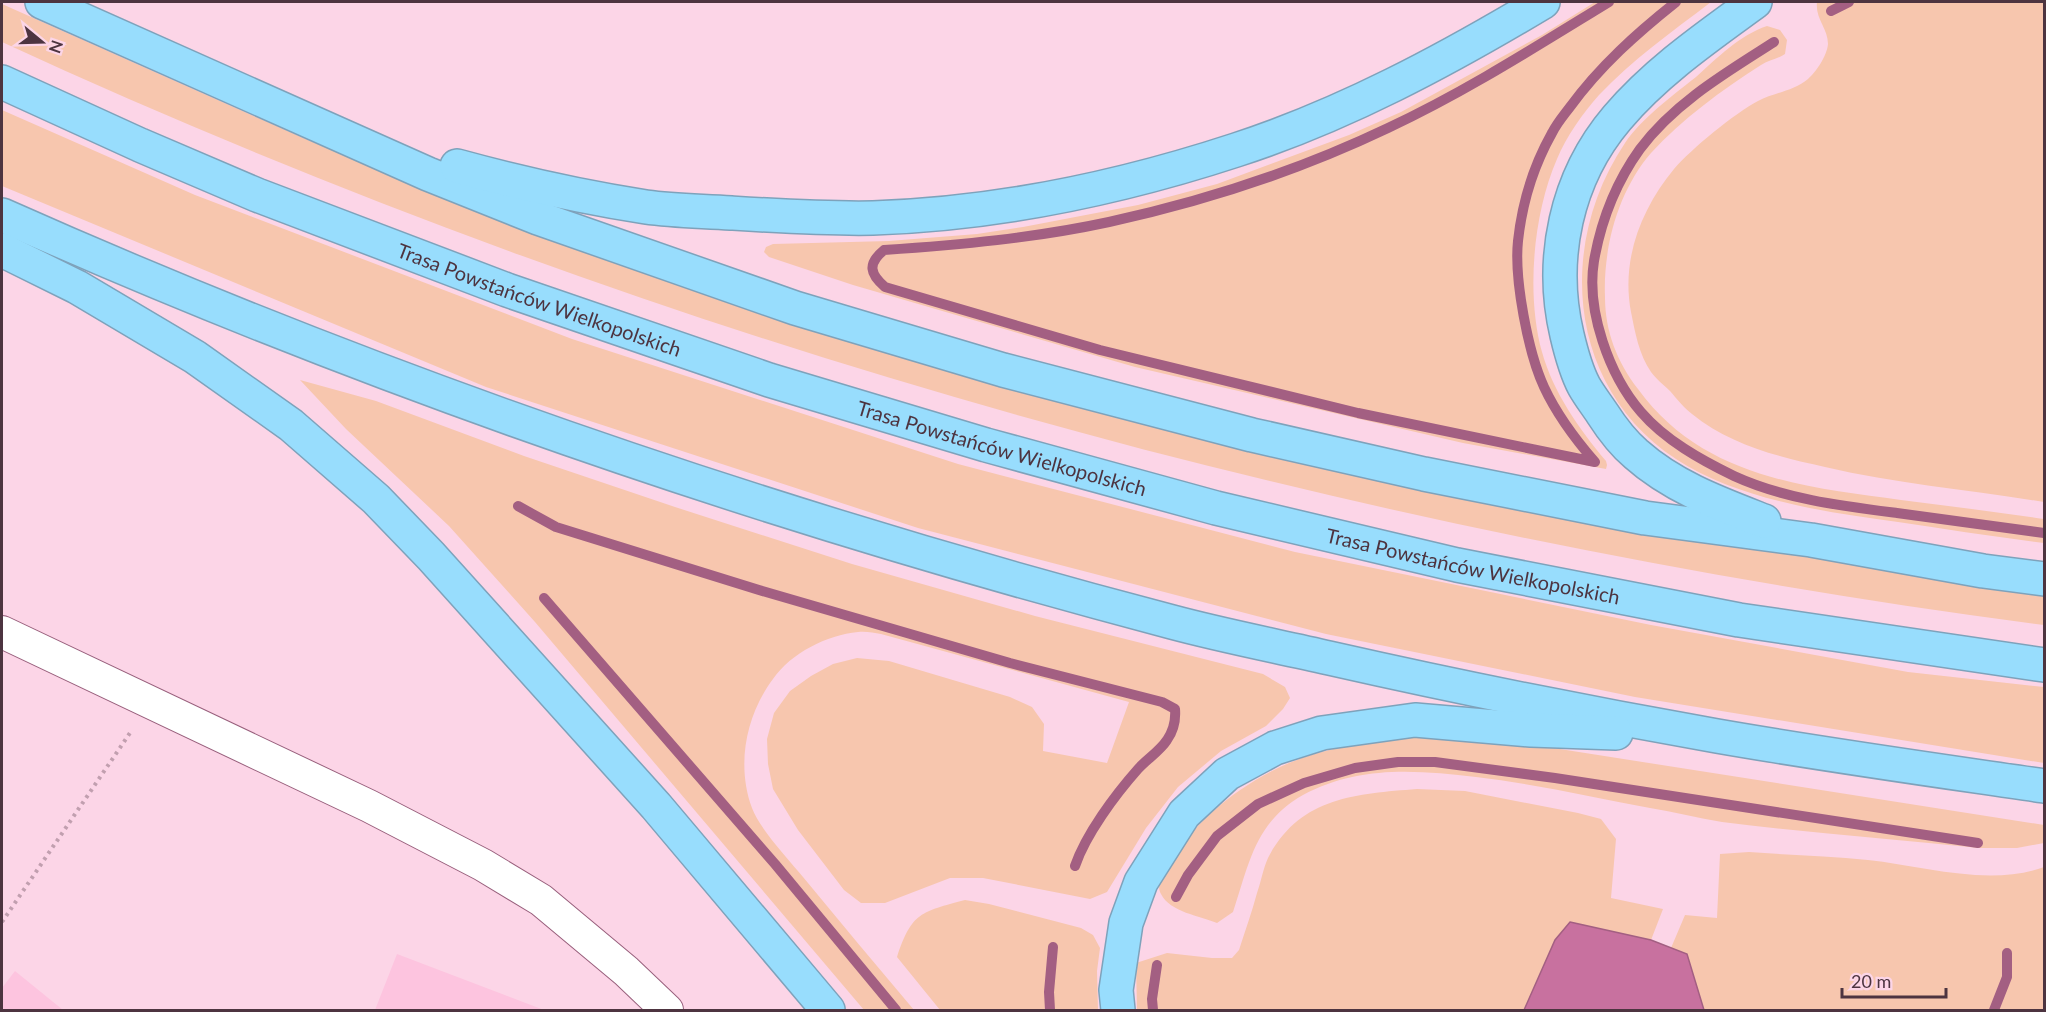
<svg xmlns="http://www.w3.org/2000/svg" width="2046" height="1012" viewBox="0 0 2046 1012" font-family="Lato,sans-serif">
<style>
.built{fill:#fdc4df}
.green{fill:#f7c6ae}
.water{fill:#c8719f;stroke:#a35f82;stroke-width:1.5}
.lines{fill:none;stroke-linecap:round;stroke-linejoin:round}
.stream{stroke:#a35f82;stroke-width:10}
.street-casing{stroke:#985f7c;stroke-width:34}
.highway-casing{stroke:#7ea2bb;stroke-width:36}
.path{stroke:#c19faf;stroke-width:4;stroke-dasharray:3 4.5;stroke-linecap:butt}
.street{stroke:#fff;stroke-width:32}
.highway{stroke:#98ddfd;stroke-width:33}
.labels{text-anchor:middle;dominant-baseline:central;stroke-width:4.5;stroke-linejoin:round;paint-order:stroke}
.street-label{font-size:20px;fill:#4d3440;stroke:#fcd5e7}
</style>
<rect width="100%" height="100%" fill="#fcd5e7"/>
<path class="built" d="M397,954L544,1010H375Z
M15,971L63,1010H2V988Z"/>
<path class="green" d="M1595,2H1711C1673,31 1632,60 1599,95C1583,113 1566,137 1557,159C1533,214 1526,295 1542,352C1553,392 1579,429 1606,461L1607,465L1606,469L1463,443L1135,367L853,285L769,257L764,252L766,247L773,244L889,241L977,234L1023,227L1138,205L1217,184L1349,135L1401,112L1542,35Z
M1817,2H2044V502C1971,490 1898,484 1825,467C1779,457 1730,445 1692,414C1684,408 1677,399 1670,391C1664,385 1656,379 1651,372C1639,355 1635,332 1631,312C1621,260 1641,209 1674,169C1691,149 1735,113 1758,101C1773,93 1794,91 1808,79C1816,72 1827,56 1828,44C1828,28 1815,19 1817,2Z
M2,4L310,141L445,194L621,258L1747,546L1924,576L2044,592V625C1342,533 645,339 2,42Z
M1767,26L1780,30L1787,40L1785,54C1778,59 1768,60 1761,65C1722,90 1682,119 1651,153C1618,191 1603,248 1605,297C1605,331 1617,362 1638,389C1701,476 1802,487 1901,500C1949,506 1997,512 2044,519V543C1995,537 1946,529 1898,522C1825,512 1739,500 1676,459C1568,388 1556,246 1625,143C1642,118 1672,96 1696,77C1717,58 1740,35 1767,26Z
M2,110L195,195L572,339L958,464L1295,552L1651,625L1908,672L2044,687V763L1635,697L1326,634L918,528L486,387L2,186Z
M300,380L376,401L524,456L675,507L852,564L1035,616L1263,674L1285,687L1290,698L1283,709L1266,726L1221,751L1178,787L1146,828L1107,892L1090,899L983,878H950L885,903H861L844,890L798,830L773,789L768,764L767,739L774,713L790,691L811,676L833,664L857,658L889,661L1010,697L1032,707L1044,724L1043,751L1107,763L1129,702L881,634C874,633 866,631 858,632C827,635 791,653 773,679C746,715 736,765 752,808C759,828 789,860 803,877C840,922 877,966 914,1010H864L535,622L449,526L346,429Z
M1405,735L1465,736L1547,747L2044,825V843L2017,848H1979C1893,839 1807,833 1722,822C1698,818 1674,812 1650,808C1592,797 1535,784 1476,777C1417,770 1358,765 1303,795C1255,822 1249,864 1233,912L1217,923C1200,916 1170,912 1161,894C1156,885 1162,877 1166,869C1192,822 1240,784 1289,763C1326,748 1365,742 1405,735Z
M1417,789L1465,791L1578,813L1601,819L1616,839L1611,898L1663,909L1651,940L1570,922L1555,940L1524,1010H1137L1136,963L1167,953L1212,958H1232L1239,950C1245,931 1252,912 1257,893C1261,882 1263,869 1268,858C1300,797 1355,794 1417,789Z
M1749,852C1789,855 1829,856 1868,860C1924,866 1989,887 2044,867V1010H1704L1687,954L1671,948L1685,915L1717,918L1720,854Z
M965,900L989,904L1081,928L1093,935L1100,948L1097,971L1098,1010H940L897,957C912,912 921,912 965,900Z"/>
<path class="water" d="M1570,922L1651,940L1687,954L1704,1010H1524L1555,940Z"/>
<g class="lines">
<path class="stream" d="M1609,2C1537,46 1465,92 1388,128C1300,170 1205,201 1109,222C1035,238 959,245 884,250C867,264 870,274 885,287L1100,350L1358,413L1595,462C1575,439 1557,415 1544,387C1528,352 1514,279 1518,241C1522,204 1534,165 1552,133C1557,123 1564,115 1570,107C1600,66 1637,33 1676,2
M1831,11L1849,2
M1774,42C1727,72 1674,103 1640,149C1617,181 1601,221 1594,261C1586,310 1609,375 1641,412C1665,440 1701,460 1734,476C1784,499 1842,506 1897,513C1946,520 1995,526 2044,533
M518,506L556,527L759,590L1010,663L1162,702L1175,709C1176,721 1174,730 1167,740C1160,751 1147,759 1138,769C1115,795 1086,834 1075,866
M544,598L775,864L896,1010
M1176,897L1188,875L1217,836L1258,804L1304,783L1355,768L1398,762H1435L1555,778L1978,843
M1050,1010L1049,992L1053,947
M1153,1010L1152,999L1157,965
M1994,1010L2007,977V953"/>
<defs>
<path id="street" d="M2,632L369,806L483,865L541,900L626,971L667,1010"/>
<g id="highway">
<path d="M42,2L428,174L538,218L795,308L1003,370L1252,435L1424,474L1645,518L1811,540L1983,571L2044,579"/>
<path d="M1755,2C1707,37 1656,72 1617,118C1566,178 1549,259 1567,335C1571,352 1576,371 1584,386C1589,395 1596,404 1602,413C1611,427 1623,443 1636,454C1673,487 1720,504 1764,521"/>
<path id="s1" d="M2,82L140,145L257,195L507,290L769,380L986,445L1216,508L1457,565L1739,620L2044,665"/>
<path d="M457,166C519,183 582,197 646,207C674,211 703,211 731,213C779,216 826,219 873,218C996,214 1120,188 1236,150C1344,115 1446,60 1543,2"/>
<path d="M2,215C379,383 773,517 1172,622C1224,636 1277,646 1329,658C1457,687 1587,713 1717,736C1826,755 1935,770 2044,786"/>
<path d="M2,250L77,287L195,357L291,425L376,499L431,556L656,806L828,1010"/>
<path d="M1118,1010L1116,990L1126,923L1141,882L1184,814L1227,774L1275,748L1322,733L1415,720L1531,730L1616,733"/>
</g>
</defs>
<use href="#street" class="street-casing"/>
<use href="#highway" class="highway-casing"/>
<path class="path" d="M2,922L132,730"/>
<use href="#street" class="street"/>
<use href="#highway" class="highway"/>
</g>
<g class="labels">
<g class="street-label">
<text stroke="none"><textPath href="#s1" startOffset="580">Trasa Powstańców Wielkopolskich</textPath></text>
<text stroke="none"><textPath href="#s1" startOffset="1066">Trasa Powstańców Wielkopolskich</textPath></text>
<text stroke="none"><textPath href="#s1" startOffset="1552">Trasa Powstańców Wielkopolskich</textPath></text>
</g>
</g>
<rect width="2046" height="1012" fill="none" stroke="#4d3440" stroke-width="6"/>
<g transform="translate(42 42) rotate(109)" stroke="#fcd5e7" stroke-width="4.5" paint-order="stroke">
<path d="M0-4.5L10 22L0 15L-10 22Z" fill="#4d3440"/>
<text y="-9" font-size="16" font-weight="bold" text-anchor="middle" fill="#4d3440">N</text>
</g>
<path d="M1842 988v9h104v-9" fill="none" stroke="#4d3440" stroke-width="3"/>
<text x="1851" y="988" font-size="18" fill="#4d3440" stroke="#fcd5e7" stroke-width="4.5" paint-order="stroke">20 m</text>
</svg>
